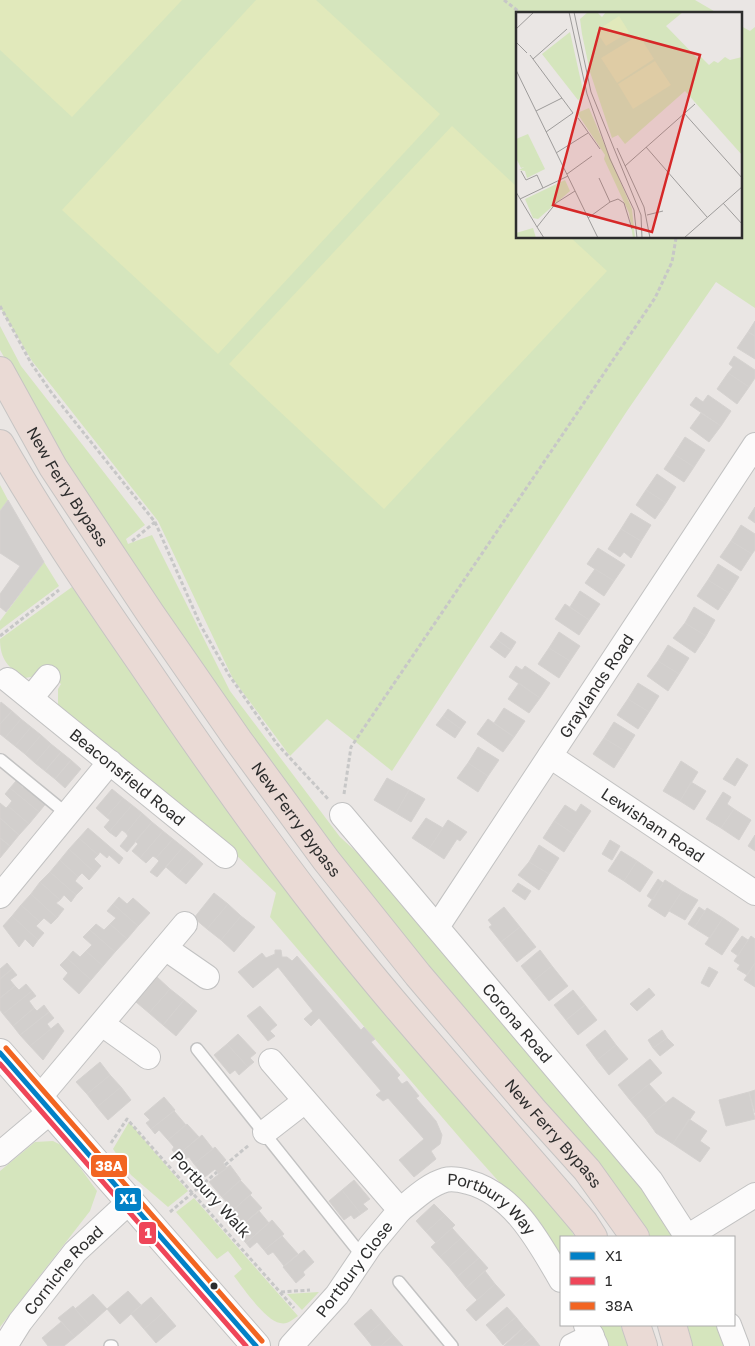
<svg xmlns="http://www.w3.org/2000/svg" width="755" height="1346" viewBox="0 0 755 1346" font-family="'Golos Text',sans-serif">
<style>
.green{fill:#d5e5bd}
.pitch{fill:#e1e9bb}
.building{fill:#d2cfcd;stroke:#d5d2d0}
.lines{fill:none;stroke-linecap:round;stroke-linejoin:round}
.lane-casing{stroke:#c2c2c2;stroke-width:14}
.street-casing{stroke:#c2c2c2;stroke-width:26}
.secondary-casing{stroke:#c2c2c2;stroke-width:30}
.highway-casing{stroke:#c6c4c3;stroke-width:30}
.path{stroke:#c7c7c7;stroke-width:3;stroke-dasharray:4 2.5;stroke-linecap:butt}
.lane{stroke:#fcfbfb;stroke-width:11}
.street{stroke:#fcfbfb;stroke-width:24}
.secondary{stroke:#fcfbfb;stroke-width:28}
.highway{stroke:#eadad5;stroke-width:28}
.bus-1-casing{stroke:#fff;stroke-width:9}
.bus-2-casing{stroke:#fff;stroke-width:9}
.bus-3-casing{stroke:#fff;stroke-width:9}
.bus-1{stroke:#0281c7;stroke-width:5}
.bus-2{stroke:#ef4659;stroke-width:5}
.bus-3{stroke:#f26522;stroke-width:5}
.bus-dot{fill:#2d2d2d;stroke:#fff;stroke-width:2}
.labels{text-anchor:middle;dominant-baseline:central;stroke-width:4;stroke-linejoin:round;paint-order:stroke}
.street-label{font-size:16px;fill:#2d2d2d;stroke:#fff}
.inset-road{fill:none;stroke:#9e9c9b;stroke-width:1}
.view{fill:#d62828;fill-opacity:0.15;stroke:#d62828;stroke-width:2.5}
.inset-edge{fill:none;stroke:#2d2d2d;stroke-width:2.5}
.line-badge{stroke:#fff;stroke-width:2}
.badge-label{font-size:14px;text-anchor:middle;font-weight:bold;fill:#fff}
</style>
<rect width="100%" height="100%" fill="#eae6e4"/>
<path class="green" d="M0,0H695L719,14H518V238H741V26L750,31L755,27V308L716,282L627,411L392,771L327,719L290,756L233,679L158,521L32,361L0,307Z
M0,326L21,366L145,525L126,539L128,544L152,535L230,691L340,837L362,857L632,1171L676,1237H645L507,1064L344,866L136,573L45,428L0,350Z
M0,485L8,500L0,511Z
M44,562L59,586L0,630V621Z
M72,587L247,838L320,931L567,1224L575,1237H561V1264L520,1205L466,1145L270,917L276,893L232,851L58,705V689L61,684L44,669L36,676L25,678C8,668 0,659 0,639Z
M129,1122L188,1191L168,1207L131,1175L113,1149Z
M53,1141L65,1147L97,1191L90,1211L0,1327V1171L35,1142Z
M194,1198L298,1316C292,1320 287,1325 280,1323C266,1321 243,1288 234,1276L242,1269L228,1251L217,1259L176,1212Z
M319,1292L302,1310L287,1294Z
M593,1325H620L629,1346H604Z
M682,1325H718L725,1346H689Z"/>
<path class="pitch" d="M0,0H182L72,117L0,50Z
M256,0H316L440,114L218,354L62,210Z
M452,126L517,187L518,238H571L607,271L384,509L229,364Z"/>
<path class="building" d="M755,321V336L748,332Z
M748,332L755,336V359L737,348Z
M734,356L755,370V378L749,387L728,373L733,367L729,364Z
M728,373L749,387L737,404L717,389Z
M708,395L731,411L721,426L690,405L696,397L703,402Z
M701,413L721,426L709,442L690,428Z
M685,437L705,450L694,467L674,454Z
M674,454L694,467L684,482L664,469Z
M657,474L676,487L666,503L646,490Z
M646,490L666,503L655,519L636,505Z
M8,500L44,562L6,612L0,607V594L20,566L0,553V511Z
M755,507V523L748,518Z
M631,513L651,525L641,541L621,529Z
M741,525L755,534V550L752,554L731,541Z
M621,529L641,541L631,558L624,552L620,557L608,549Z
M731,541L752,554L741,571L720,557Z
M598,548L625,565L614,581L587,564Z
M718,564L739,577L729,593L708,580Z
M595,569L614,581L604,596L585,583Z
M708,580L729,593L718,610L697,596Z
M580,591L600,604L589,620L570,607Z
M565,604L589,620L579,635L555,619Z
M694,607L715,620L706,636L685,623Z
M685,623L706,636L695,653L673,638Z
M501,632L516,642L511,650L496,639Z
M559,632L580,646L570,661L549,648Z
M496,639L511,650L505,658L490,647Z
M668,645L689,658L679,674L658,661Z
M549,648L570,661L559,678L538,664Z
M658,661L679,674L668,691L647,676Z
M516,666L522,670L525,666L550,683L540,698L509,677Z
M519,683L540,698L529,713L508,699Z
M638,683L659,696L649,712L628,699Z
M628,699L649,712L638,729L617,715Z
M1,702L12,711L0,724V704Z
M504,708L525,721L514,737L494,723Z
M448,709L466,722L461,729L443,716Z
M12,711L21,719L5,738L0,734V724Z
M443,716L461,729L455,738L436,725Z
M21,719L31,727L15,746L5,738Z
M488,719L514,737L503,752L477,734Z
M614,722L635,735L625,751L604,738Z
M31,727L41,735L25,754L15,746Z
M41,735L51,744L35,763L25,754Z
M604,738L625,751L614,768L593,754Z
M51,744L61,752L45,771L35,763Z
M478,747L499,760L488,776L468,763Z
M61,752L71,760L55,779L45,771Z
M737,758L748,765L735,786L723,779Z
M71,760L81,769L65,788L55,779Z
M681,761L698,772L680,801L663,791Z
M468,763L488,776L478,792L457,778Z
M387,778L409,790L396,813L374,800Z
M16,781L23,788L26,784L48,801L39,812L10,788Z
M691,782L706,791L694,810L680,801Z
M10,788L39,812L29,824L8,806L12,801L5,794Z
M112,789L123,798L106,817L96,808Z
M409,790L425,799L411,822L396,813Z
M723,792L731,797L727,804L734,809L721,828L706,819Z
M123,798L132,805L109,832L104,827L110,820L106,817Z
M0,803L6,808L8,806L29,824L19,835L0,818Z
M581,804L591,811L575,835L554,821L565,805L576,812Z
M132,805L142,813L126,833L122,830L116,837L109,832Z
M734,809L751,820L739,840L721,828Z
M142,813L152,822L127,852L120,846L128,836L126,833Z
M0,818L19,835L10,846L0,838Z
M426,818L443,828L429,849L412,838Z
M448,820L467,832L460,841L457,839L444,859L429,849Z
M554,821L575,835L564,852L543,838Z
M152,822L163,831L140,858L132,851L138,844L135,841Z
M88,828L123,858L119,864L109,855L107,858L100,852L98,855L79,838Z
M163,831L173,839L156,858L153,856L146,863L140,858Z
M755,835V851L748,846Z
M0,838L10,846L0,858Z
M79,838L98,855L94,859L101,866L95,873L69,849Z
M173,839L183,847L157,877L150,872L159,861L156,858Z
M610,840L620,846L612,860L602,854Z
M539,845L559,858L549,874L529,862Z
M183,847L194,856L176,876L166,867Z
M69,849L95,873L89,880L82,873L78,877L60,860Z
M621,851L637,861L624,881L608,871Z
M194,856L203,864L186,884L176,876Z
M60,860L78,877L75,881L83,888L76,895L50,872Z
M637,861L653,872L640,892L624,881Z
M529,862L549,874L539,890L518,875Z
M50,872L76,895L71,902L64,895L60,900L40,882Z
M658,879L663,883L653,900L647,896Z
M665,880L682,891L665,917L648,906Z
M40,882L60,900L56,903L64,909L57,918L31,894Z
M518,883L531,891L525,900L512,891Z
M682,891L698,900L685,920L669,911Z
M214,893L228,904L207,929L194,918Z
M31,894L57,918L51,924L44,918L40,922L21,905Z
M119,897L127,904L133,898L150,913L138,926L113,904Z
M113,904L138,926L127,939L110,924L116,918L107,911Z
M228,904L241,916L221,940L207,929Z
M21,905L40,922L36,926L44,933L38,940L12,916Z
M504,907L520,927L501,942L489,927L492,925L488,920Z
M699,907L705,911L694,928L688,924Z
M707,908L723,918L710,938L694,928Z
M12,916L38,940L33,947L25,939L19,947L3,926Z
M241,916L255,927L234,952L221,940Z
M723,918L739,929L722,955L705,944Z
M96,924L104,930L110,924L127,939L115,952L90,930Z
M520,927L536,947L517,962L501,942Z
M90,930L115,952L103,966L86,951L92,945L83,937Z
M742,936L748,940L738,956L731,951Z
M751,936L755,939V963L747,975L737,969L740,965L734,961Z
M275,950H281L282,957H287L292,961L297,956L361,1030L364,1027L375,1039L371,1042L400,1075L397,1078L402,1084L407,1081L419,1096L416,1098L436,1121L442,1135L440,1144L431,1151L436,1159L414,1177L399,1160L424,1139L388,1098L383,1101L376,1095L381,1091L319,1018L311,1026L304,1019L313,1011L278,967L253,988L238,972L262,953L266,958L275,954Z
M540,950L552,966L533,981L521,966Z
M73,951L80,957L86,951L103,966L91,980L67,958Z
M67,958L91,980L79,994L63,979L68,973L60,965Z
M7,963L12,969L0,979V969Z
M755,963V987L744,980Z
M552,966L568,986L549,1001L533,981Z
M709,967L718,972L709,987L701,983Z
M12,969L17,975L10,980L15,986L0,998V979Z
M157,977L170,989L149,1013L136,1002Z
M26,984L32,991L3,1014L0,1010V998L15,986L19,990Z
M649,988L655,995L637,1011L630,1004Z
M170,989L184,1000L163,1025L149,1013Z
M573,990L585,1005L566,1020L554,1005Z
M32,991L36,996L29,1001L34,1008L13,1026L3,1014Z
M184,1000L197,1011L176,1036L163,1025Z
M44,1005L49,1012L20,1035L13,1026L34,1008L37,1011Z
M585,1005L597,1020L578,1035L566,1020Z
M260,1006L277,1025L270,1031L275,1036L268,1041L247,1016Z
M49,1012L54,1018L47,1024L51,1029L30,1046L20,1035Z
M58,1023L64,1031L43,1060L30,1046Z
M605,1030L616,1045L597,1060L586,1045Z
M662,1030L667,1038L653,1048L648,1040Z
M238,1034L256,1053L250,1058L254,1062L248,1067L227,1044Z
M667,1038L674,1045L660,1056L653,1048Z
M227,1044L248,1067L239,1075L235,1070L230,1074L214,1055Z
M616,1045L628,1059L609,1075L597,1060Z
M650,1059L662,1073L630,1100L618,1085Z
M100,1062L110,1075L87,1094L76,1082Z
M110,1075L121,1087L97,1107L87,1094Z
M649,1084L666,1103L646,1119L630,1100Z
M121,1087L131,1100L108,1120L97,1107Z
M755,1090V1113L749,1092Z
M749,1092L755,1119L726,1126L719,1100Z
M164,1097L175,1110L151,1129L146,1123L150,1120L144,1114Z
M673,1097L695,1112L673,1144L656,1133L646,1119Z
M174,1111L186,1125L168,1140L159,1130L155,1134L151,1129Z
M689,1119L707,1131L700,1141L710,1148L700,1162L673,1144Z
M187,1124L199,1137L177,1156L172,1150L174,1147L168,1140Z
M202,1135L213,1149L194,1164L189,1157L185,1159L180,1153Z
M215,1147L226,1160L223,1163L227,1168L219,1174L215,1169L205,1177L194,1164Z
M230,1165L241,1180L222,1197L209,1182Z
M240,1180L252,1193L231,1212L224,1205L227,1203L222,1197Z
M354,1180L370,1199L363,1204L368,1209L361,1214L342,1190Z
M342,1190L361,1214L354,1219L351,1215L344,1220L329,1201Z
M250,1195L262,1208L235,1231L232,1227L238,1221L231,1212Z
M434,1204L445,1215L426,1232L416,1221Z
M259,1211L269,1223L246,1243L235,1231Z
M445,1215L455,1225L436,1243L426,1232Z
M272,1220L284,1234L264,1250L257,1242L250,1248L246,1243Z
M452,1228L461,1238L440,1257L431,1247Z
M282,1236L298,1254L284,1266L273,1252L268,1255L264,1250Z
M461,1238L470,1248L449,1267L440,1257Z
M470,1248L479,1258L457,1277L449,1267Z
M304,1250L314,1262L303,1272L305,1275L296,1283L283,1267Z
M479,1258L488,1268L466,1288L457,1277Z
M485,1271L495,1284L477,1300L466,1288Z
M495,1284L505,1295L476,1321L466,1310Z
M128,1291L141,1305L120,1324L107,1309Z
M93,1294L107,1309L89,1325L75,1309Z
M151,1297L164,1312L144,1329L131,1314Z
M73,1306L89,1325L75,1337L58,1318Z
M507,1307L516,1317L495,1335L486,1325Z
M371,1309L382,1322L365,1337L354,1324Z
M164,1312L176,1326L156,1343L144,1329Z
M516,1317L524,1327L503,1345L495,1335Z
M61,1322L75,1337L64,1346H48L42,1338Z
M382,1322L393,1335L381,1346H372L365,1337Z
M524,1327L533,1337L522,1346H504Z
M393,1335L403,1346H381Z
M533,1337L540,1346H522Z"/>
<g class="lines">
<defs>
<path id="lane" d="M0,761L1,760L67,814
M197,1049L363,1257
M399,1282L452,1346
M110,1346H112"/>
<g id="street">
<path id="s1" d="M8,680L225,856"/>
<path d="M31,698L48,677"/>
<path id="s2" d="M550,756L755,893"/>
<path id="s3" d="M342,815L651,1181L687,1237L755,1195"/>
<path d="M0,896L110,762"/>
<path id="s4" d="M437,927L755,445"/>
<path d="M165,948L207,977"/>
<path d="M102,1024L148,1057"/>
<path d="M271,1061L400,1210L370,1246L337,1295L291,1346"/>
<path d="M39,1098L185,924"/>
<path d="M265,1132L305,1101"/>
<path d="M0,1154L51,1111"/>
<path id="s5" d="M400,1210C414,1199 428,1185 445,1180C452,1178 461,1180 468,1182C514,1194 539,1242 561,1280"/>
<path d="M586,1325L596,1346"/>
<path d="M729,1325L737,1346"/>
<path id="s6" d="M5,1346L20,1322L75,1252L130,1201"/>
<path d="M572,1346L592,1336"/>
</g>
<path id="secondary" d="M0,1053L256,1346"/>
<g id="highway">
<path id="s7" d="M0,371L53,467L150,613L238,740L326,860L418,975L532,1109L587,1170L635,1237"/>
<path d="M0,444C43,519 92,591 141,662C198,746 256,829 318,909C401,1017 496,1118 584,1223L593,1237"/>
<path d="M636,1325L643,1346"/>
<path d="M672,1325L678,1346"/>
</g>
</defs>
<use href="#lane" class="lane-casing"/>
<use href="#street" class="street-casing"/>
<use href="#secondary" class="secondary-casing"/>
<use href="#highway" class="highway-casing"/>
<path class="path" d="M504,0L522,14
M0,306L31,363L51,392L155,522L201,626L229,675L277,744L328,799
M132,541L155,522
M0,636L59,590
M344,794L351,747L655,298L672,262L676,238
M111,1143L127,1119L294,1308
M225,1165L249,1145
M170,1212L217,1172
M281,1292L310,1290"/>
<use href="#lane" class="lane"/>
<use href="#street" class="street"/>
<use href="#secondary" class="secondary"/>
<use href="#highway" class="highway"/>
<defs>
<path id="bus-1" d="M0,1053L256,1346"/>
<path id="bus-2" d="M0,1064L246,1346"/>
<path id="bus-3" d="M6,1048L262,1341"/>
</defs>
<use href="#bus-1" class="bus-1-casing"/>
<use href="#bus-2" class="bus-2-casing"/>
<use href="#bus-3" class="bus-3-casing"/>
<use href="#bus-1" class="bus-1"/>
<use href="#bus-2" class="bus-2"/>
<use href="#bus-3" class="bus-3"/>
</g>
<circle class="bus-dot" cx="214" cy="1286" r="4.5"/>
<g class="labels">
<g class="street-label">
<text stroke="none"><textPath href="#s7" startOffset="134">New Ferry Bypass</textPath></text>
<text stroke="none"><textPath href="#s4" startOffset="289">Graylands Road</textPath></text>
<text stroke="none"><textPath href="#s1" startOffset="154">Beaconsfield Road</textPath></text>
<text stroke="none"><textPath href="#s7" startOffset="538">New Ferry Bypass</textPath></text>
<text stroke="none"><textPath href="#s2" startOffset="124">Lewisham Road</textPath></text>
<text stroke="none"><textPath href="#s3" startOffset="272">Corona Road</textPath></text>
<text stroke="none"><textPath href="#s7" startOffset="944">New Ferry Bypass</textPath></text>
<text transform="translate(211 1194) rotate(48)">Portbury Walk</text>
<text stroke="none"><textPath href="#s5" startOffset="109">Portbury Way</textPath></text>
<text transform="translate(354 1269) rotate(-53)">Portbury Close</text>
<text stroke="none"><textPath href="#s6" startOffset="96">Corniche Road</textPath></text>
</g>
</g>
<g transform="translate(516 12)">
<rect width="226" height="226" fill="#eae6e4"/>
<path d="M72,0H81L86,5L90,0H167L150,14L182,47L185,45L193,53L198,49L202,51L209,45L214,48L226,45V143L169,79L109,132L102,123L96,126L74,60L66,22L64,7ZM54,20L68,83L62,88L26,42ZM73,96L116,197L119,226H117L113,201L88,147L89,143L61,101ZM12,122L29,157L11,166L9,159L3,158L8,155L5,156L0,146V127ZM49,168L54,179L22,207L17,206L9,187ZM17,216L20,226H0V221Z" fill="#d5e5bd"/>
<path d="M103,4L113,20L90,34L80,19ZM123,23L138,47L101,71L85,46ZM139,49L155,73L117,97L102,72Z" fill="#e1e9bb"/>
<path class="inset-road" d="M53,0L71,82L94,147L118,198L121,226M58,0L75,80L125,203L126,226M0,17L18,0M0,30L11,41M14,43L57,101L30,120M17,47L51,17M0,58L82,226M20,99L46,86M168,101L227,167M62,106L84,137M130,135L191,205M101,136L128,195L134,226M40,141L72,121M109,154L179,92M5,159L10,168L21,163L27,176M51,162L76,144M0,180L21,215M4,187L52,164M94,190L102,187L108,191L116,217M207,191L227,213M131,203L147,199M72,206L94,190L83,166M28,226L21,215L40,191L59,179M168,226L227,174"/>
<path class="view" d="M84,16L184,43L136,220L37,193Z"/>
<rect width="226" height="226" class="inset-edge"/>
</g>
<g class="line-badge">
<rect x="90" y="1154" width="38" height="24" rx="5" fill="#f26522"/>
<rect x="114" y="1187" width="28" height="25" rx="5" fill="#0281c7"/>
<rect x="138" y="1221" width="19" height="24" rx="5" fill="#ef4659"/>
</g>
<g class="badge-label">
<text x="109" y="1171">38A</text>
<text x="128" y="1204">X1</text>
<text x="148" y="1238">1</text>
</g>
<rect x="560" y="1236" width="175" height="90" fill="#ffffff" stroke="#ababab"/>
<rect x="570" y="1252" width="25" height="8" fill="#0281c7" stroke="#ababab"/>
<text x="605" y="1261" font-size="15" fill="#2d2d2d">X1</text>
<rect x="570" y="1277" width="25" height="8" fill="#ef4659" stroke="#ababab"/>
<text x="605" y="1286" font-size="15" fill="#2d2d2d">1</text>
<rect x="570" y="1302" width="25" height="8" fill="#f26522" stroke="#ababab"/>
<text x="605" y="1311" font-size="15" fill="#2d2d2d">38A</text>
</svg>
